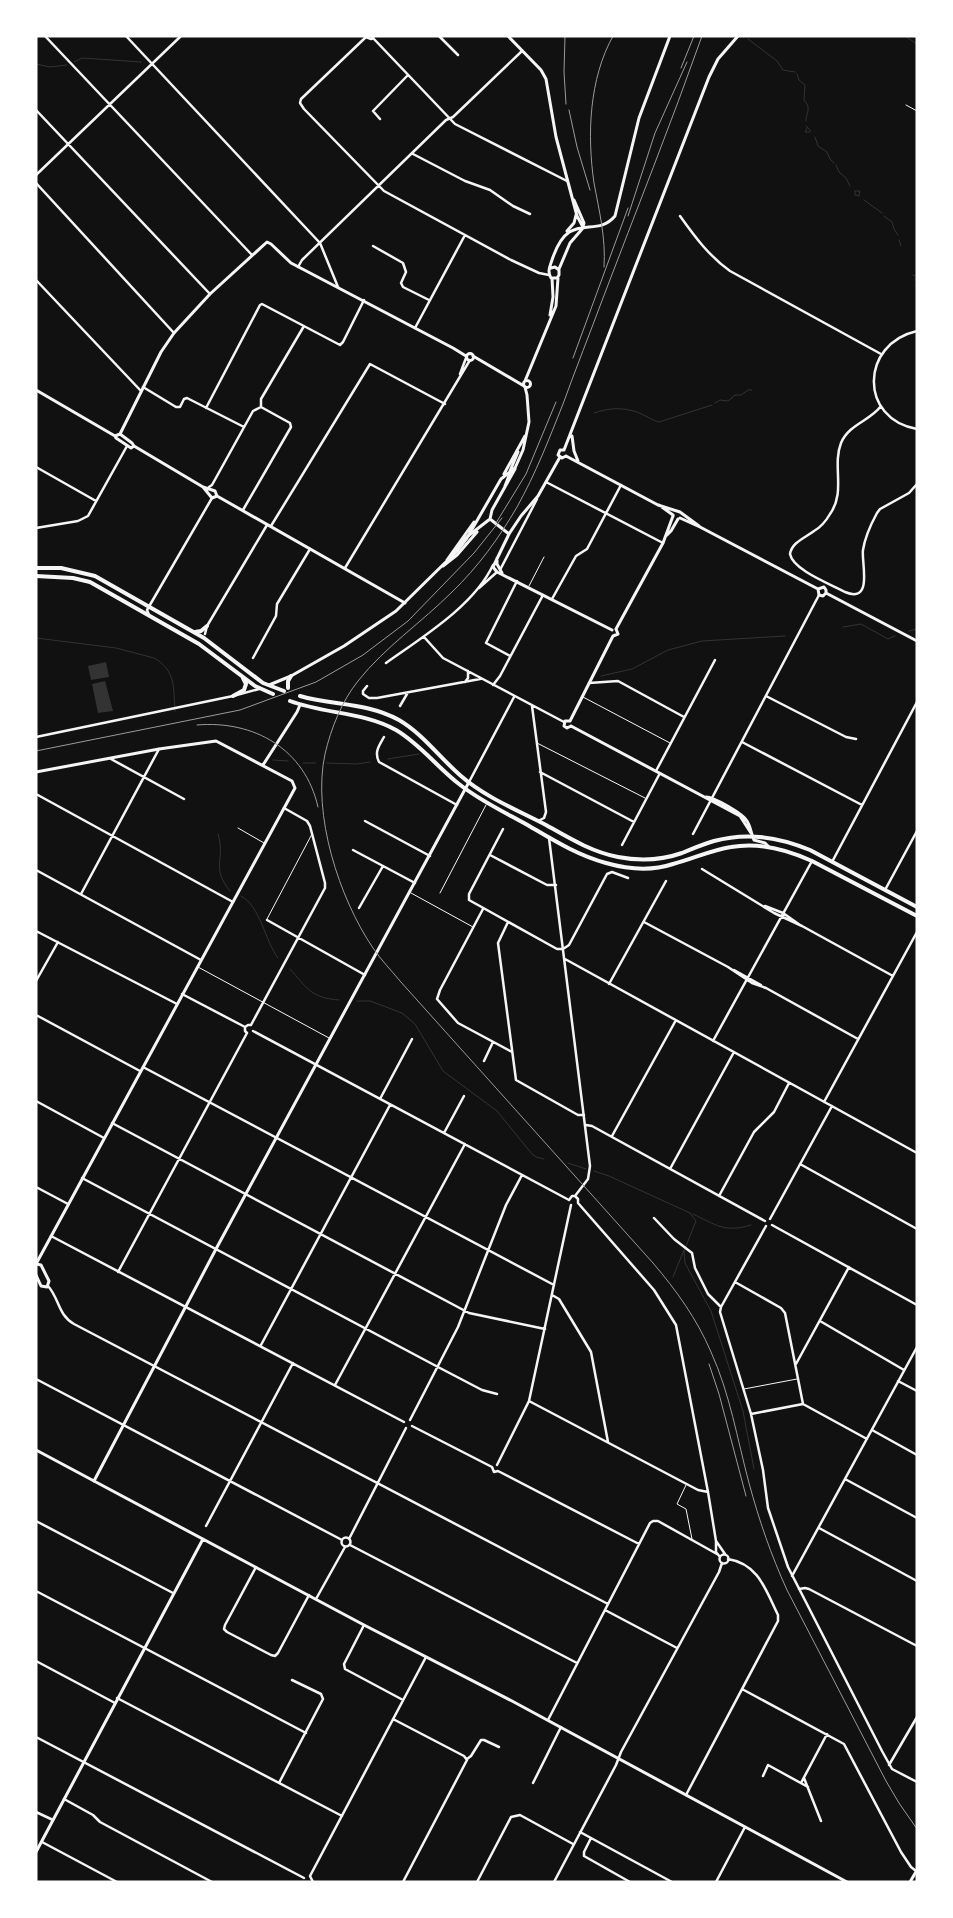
<svg xmlns="http://www.w3.org/2000/svg" width="953" height="1918" viewBox="0 0 953 1918" font-family="Mulish,sans-serif">
<style>
.water{fill:#333}
.lines{fill:none;stroke-linecap:round;stroke-linejoin:round}
.stream{stroke:#333;stroke-width:1}
.service{stroke:#f5f5f5;stroke-width:1}
.minor{stroke:#f5f5f5;stroke-width:2.5}
.tertiary{stroke:#f5f5f5;stroke-width:3}
.secondary{stroke:#f5f5f5;stroke-width:3}
.trunk{stroke:#f5f5f5;stroke-width:4}
.rail{stroke:#9a9a9a;stroke-width:1}
</style>
<rect width="100%" height="100%" fill="#111"/>
<path class="water" d="M106,662L109,677L91,680L88,666Z
M105,681L113,711L98,713L92,684Z"/>
<g class="lines">
<path class="stream" d="M905,36L917,44
M748,39L777,61L783,70L795,72
M74,62L82,58L141,62
M36,64L50,67L67,65
M797,74L799,80L805,85L804,100C812,109 806,112 806,121
M806,126L811,131
M807,128L805,132H810
M815,137L818,146L827,152L830,159L834,163
M836,165L839,172L846,178L850,186
M855,191H860L859,195
M855,191V195L859,196
M864,200L882,213
M884,216L892,222L894,229L898,235
M899,240L901,246
M913,275L917,277L915,280
M916,285L917,292
M715,403L720,400L728,401L735,395H741L748,390H752
M594,413C609,408 621,407 637,412C645,415 651,420 659,422L712,405
M843,627L861,624L888,639L895,636
M909,631L917,629
M36,638L116,648L154,658C177,671 173,689 175,711
M601,676L632,669L668,650L702,641L785,636
M388,759L419,754
M273,760L288,761
M303,763H316
M327,763L357,764L370,762
M218,834C226,861 210,866 230,891
M241,896C261,907 264,939 278,958
M290,969C307,988 311,998 339,1000
M357,1001H370L402,1013L415,1024L443,1071L497,1111L532,1154L536,1157L544,1159
M568,1163L586,1169
M594,1171L609,1176L690,1213
M690,1213L696,1221L684,1251L685,1263L711,1311L743,1411L754,1469
M693,1214C716,1225 725,1233 751,1225
M673,1277L684,1250"/>
<path class="service" d="M906,105L917,111
M529,586L544,557
M583,697L670,743
M537,743L645,798
M238,828L264,843
M411,893L473,927
M440,893L486,805
M267,919L312,834
M198,967L329,1038
M744,1389L797,1379
M686,1485L677,1504L686,1509L692,1539"/>
<path class="minor" d="M45,36L252,255
M126,36L320,243L338,287
M439,36L458,55
M366,37L301,99L300,103L304,109L384,191L511,260L539,273L549,275
M366,37L371,39L374,36
M373,38L455,124L567,181
M36,110L210,294
M380,119L373,111L408,75
M413,154L465,181L490,190L513,206L530,214
M36,175L181,36
M36,183L174,333
M680,216C695,237 709,256 730,271L881,354
M373,246L403,263L406,272L401,283L403,287L429,300
M298,267L302,260L446,120L453,117L522,51
M36,280L141,391
M415,328L465,235
M917,331C860,344 859,419 917,429
M460,374L466,358
M143,387L176,407H180L184,399L187,398L244,427
M881,406C870,421 849,424 841,443C832,466 846,492 830,514C826,521 821,527 814,531C805,538 792,542 790,554C793,570 830,584 845,592C874,604 861,562 863,550C865,537 871,524 877,513L880,509L909,493L917,484
M261,407V399L304,326
M206,408L260,305L262,304L340,345L343,342L364,300
M36,467L96,501
M546,482L663,543
M209,487L212,485L253,411L261,407
M243,510L291,427L290,423L261,407
M271,526L370,364L445,404
M36,528L78,521L88,516L127,446
M345,568L470,360
M500,570L537,499
M479,588L497,572
M552,599L576,556L587,549L621,485
M149,615L147,610L212,498
M205,634L207,626L267,525
M424,637L443,658L564,722
M510,656L486,643L517,581
M253,658L276,616L277,604L310,549
M386,663C421,638 474,606 493,565
M465,682L468,678V671
M589,683L618,681L684,717
M493,685L500,676L543,595
M367,686L363,691V694L369,698H377L480,679
M766,696L846,737L856,739
M400,706L407,694
M532,706L546,812L544,818L538,821
M36,737L233,696L259,689
M384,737C379,746 374,752 379,762L457,805
M742,742L862,805
M111,759L184,799
M656,771L715,660
M540,772L634,822
M469,782L514,697
M36,794L233,902
M365,821L430,856
M503,829L469,894V900L557,949H563L569,945L607,874L612,872L628,878
M693,834L819,595
M549,838L590,1166L588,1179L575,1196H572L569,1200
M622,845L660,773
M353,850L415,883
M490,855L547,885H556
M832,862L917,702
M702,869L774,913L802,926L893,976
M36,870L201,960
M885,890L917,831
M81,894L159,749
M765,906L783,913L800,925
M359,908L383,866
M483,909L440,990L437,999L458,1023L512,1052
M267,920L365,975
M508,922L498,943L516,1080L578,1115H584
M644,922L728,967
M36,931L177,1004
M565,959L917,1153
M728,967L752,983L766,988L858,1039
M734,970L761,985
M36,981L58,942
M609,984L666,881
M182,994L245,1027
M36,1015L140,1071
M251,1025L325,888V883L310,826L307,821L284,808
M253,1031L569,1200
M247,1033L245,1031V1027L248,1025H251
M713,1041L812,861
M484,1061L493,1042
M143,1067L554,1285
M380,1099L412,1039
M36,1101L104,1138
M824,1102L917,932
M112,1123L469,1313L545,1329
M586,1125L592,1126L765,1221
M444,1133L464,1096
M612,1136L676,1020
M800,1164L917,1229
M670,1169L734,1052
M82,1178L438,1367L482,1390L497,1394
M36,1187L68,1204
M575,1196L578,1199V1203L654,1290L676,1325L708,1492L716,1541V1552L720,1557
M719,1196L754,1132L774,1112L789,1083
M654,1218L674,1239L692,1253L695,1268L708,1294L721,1307
M770,1219L832,1106
M772,1225L917,1305
M766,1226L721,1307L720,1312L751,1414L763,1470L768,1508L788,1567L882,1751L892,1769L917,1782
M51,1236L404,1422
M118,1272L247,1033
M735,1282L781,1308L785,1313L803,1404
M48,1286C59,1298 58,1315 74,1324L608,1604
M552,1295L559,1299L591,1352L608,1442
M820,1321L904,1370
M261,1345L390,1105
M796,1364L849,1267
M36,1379L342,1540
M898,1381L917,1391
M335,1385L465,1144
M529,1401L698,1490L708,1492
M751,1414L803,1404L867,1439
M410,1420L458,1327L506,1205L522,1175
M412,1426L492,1467L494,1472L498,1471L639,1544
M872,1430L917,1455
M497,1465L529,1401L571,1205
M845,1479L917,1518
M36,1521L173,1593
M206,1526L293,1363
M819,1528L917,1581
M341.5 1542a4.5 4.5 0 1 1 9 0a4.5 4.5 0 1 1-9 0Z
M349,1539L406,1428
M716,1541L725,1554
M350,1545L577,1663
M719.5 1559a4.5 4.5 0 1 1 9 0a4.5 4.5 0 1 1-9 0Z
M256,1567L225,1625L224,1629L227,1632L271,1655L275,1656L278,1653L309,1595
M792,1576L917,1347
M799,1589L805,1588L809,1589L917,1646
M36,1591L306,1733
M316,1599L345,1547
M605,1610L677,1648
M364,1625L344,1664L345,1669L403,1700
M36,1661L115,1703
M742,1689L844,1744L901,1852L911,1867L916,1871
M117,1698L342,1816
M393,1719L464,1756L467,1760L403,1882
M548,1720L650,1523L653,1521H658L717,1554
M36,1737L304,1878
M467,1759L471,1756L481,1740H484L499,1747
M889,1765L917,1717
M763,1776L768,1765L808,1787
M804,1778L821,1821
M279,1783L323,1699L321,1694L292,1680
M533,1783L561,1727
M801,1783L827,1734
M686,1795L778,1621V1615C766,1591 759,1564 728,1559
M64,1799L93,1815L100,1822L212,1882
M36,1812L53,1820
M580,1832L672,1882
M591,1838L584,1852V1856L630,1882
M42,1842L117,1882
M310,1876L426,1657
M310,1876L313,1882
M477,1882L511,1817L520,1815L573,1844
M554,1882L616,1765L621,1752L719,1572L722,1563
M716,1882L745,1827"/>
<path class="tertiary" d="M466.5 357a3.5 3.5 0 1 1 7 0a3.5 3.5 0 1 1-7 0Z
M473,356L524,386
M36,390L115,436L116,438L131,448L134,446
M120,434L161,352L174,333L210,294L267,242L271,244L291,263L453,348L466,356
M115,436L120,434L132,443L134,446L203,487L212,498L217,496
M505,486L510,473
M203,487L215,491L217,496
M217,496L405,603
M490,519L509,534
M667,535L671,531L678,519
M468,536L490,519L492,510L515,469
M497,558V564L502,573
M443,566L457,555L477,532
M497,572L493,567L509,534L521,516L538,496L560,457
M497,572L612,630
M616,629L663,543L673,516
M613,636L618,634L616,629
M570,721L613,636
M570,721H565L564,726L567,728L571,726
M571,726L740,816L751,833
M263,765L297,712L300,705
M36,772L159,749L216,741L292,781L295,788L36,1264
M706,797C714,797 743,814 747,821C751,827 751,834 754,840L765,843L769,847
M36,1264L41,1265L49,1281L47,1287L41,1286L36,1275
M36,1450L94,1481
M910,1882L917,1870"/>
<path class="secondary" d="M508,36L541,70L546,79L556,137L577,216L583,227
M574,200L584,223L583,227
M567,231L574,223L576,215
M551,268L555,267L559,270V275L557,278H551C547,272 550,266 552,260C569,208 595,240 615,216L639,118L670,36
M559,269L570,243L583,228
M550,315L553,297L552,278
M523.5 384a3.5 3.5 0 1 1 7 0a3.5 3.5 0 1 1-7 0Z
M525,381L556,306L558,278
M572,436L574,451L578,461
M564,450L709,77L718,59L738,36
M564,450H560L558,455L562,458L566,456
M566,456L658,505L680,512L699,526
M510,471L518,452
M504,474L525,436
M659,505L673,515
M680,518L700,527L818,589
M457,548L468,536
M447,560L474,522
M818,589L819,595L823,596L826,593
M818,589L824,587L826,590V593
M826,593L917,641
M269,685L291,676L344,646L396,611L457,551L467,538L501,479L515,468L523,450L529,422L527,395L525,387
M469,782L216,1249L94,1481L364,1625L512,1701L847,1882
M36,1852L203,1539"/>
<path class="trunk" d="M36,568H61L95,576L204,638L263,683L284,691
M36,576L73,578L90,582L199,644L255,686L273,694
M195,632L201,631L207,626
M288,688V681L291,676
M233,696L244,690L246,684L243,678
M300,696C335,706 365,702 399,720C423,734 440,758 461,776C485,797 517,810 546,825C569,838 592,852 618,857C639,861 662,860 682,853C692,849 703,844 714,841C746,832 779,837 810,850L917,907
M290,701C325,714 364,712 396,730C420,744 437,767 459,784C479,800 502,811 524,823C550,838 576,855 606,863C627,869 652,871 673,864C693,859 711,850 731,847C759,842 786,849 812,861L917,916"/>
<path class="rail" d="M565,36L564,72L566,104
M702,36C671,124 636,211 603,298C590,333 576,368 563,404C549,439 536,473 517,507C499,538 478,567 452,592C422,622 385,647 358,681C342,701 331,728 325,754C312,814 339,898 373,948C381,960 391,970 400,981L653,1263C676,1290 697,1319 711,1352C730,1394 737,1438 749,1483C759,1520 771,1555 787,1590L886,1781L899,1803L917,1829
M681,68L694,36
M569,110L577,147L590,190
M628,216L655,133L687,62
M604,267C606,238 599,210 594,183C587,135 589,79 613,36
M573,358L628,208
M496,523L526,474L556,402
M197,725C254,720 305,749 318,807
M36,751L240,710L316,682L363,655L408,621L474,553L502,518
M709,1364L719,1394L746,1496"/>
</g>
<rect width="953" height="1918" fill="none" stroke="#ffffff" stroke-width="75"/>
</svg>
